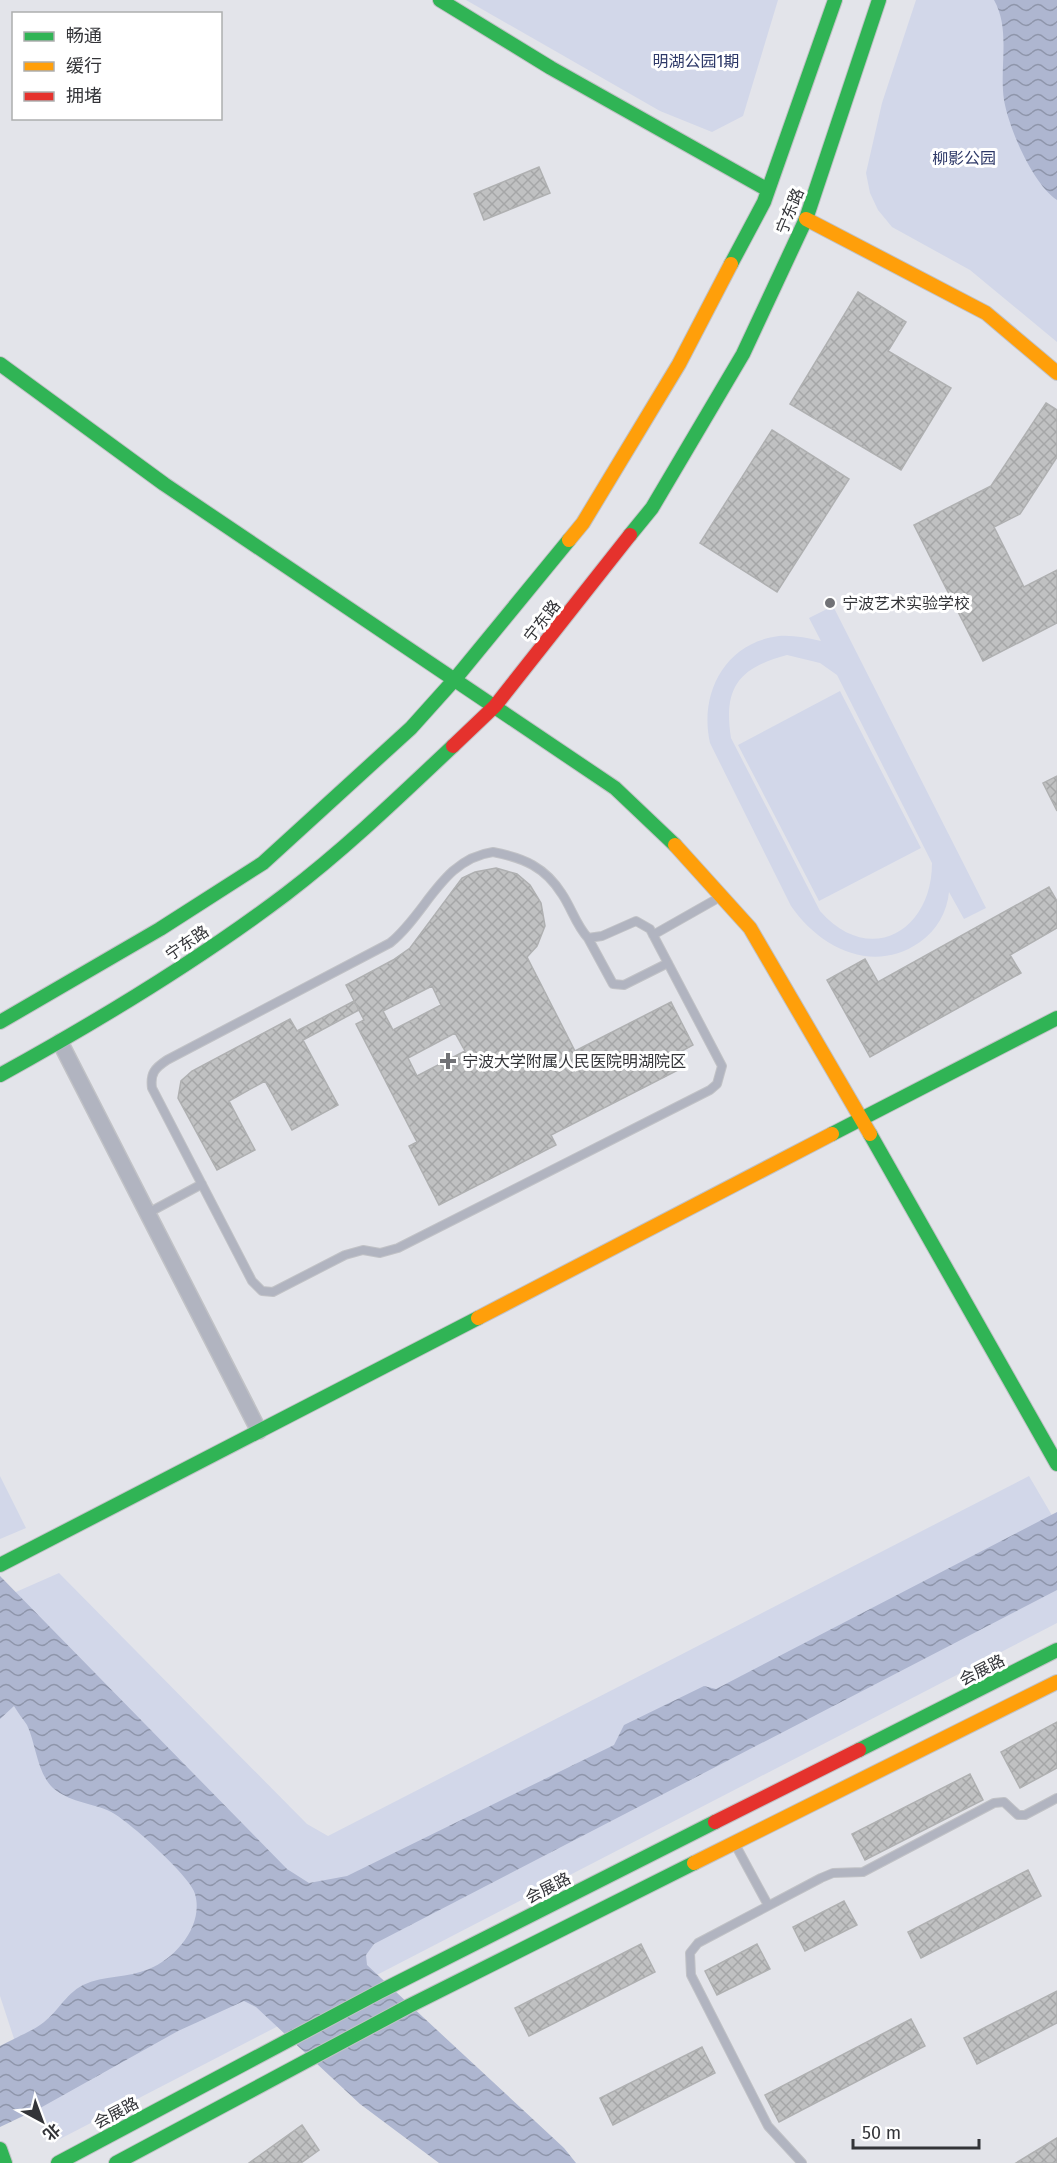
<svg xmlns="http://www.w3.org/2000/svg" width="1057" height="2163" viewBox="0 0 1057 2163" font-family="'Fira Sans','Noto Sans SC',sans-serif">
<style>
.park{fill:#d2d7e9;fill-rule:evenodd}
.water{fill:url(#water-waves)}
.building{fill:url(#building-cross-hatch);stroke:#afb0b1;stroke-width:1.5;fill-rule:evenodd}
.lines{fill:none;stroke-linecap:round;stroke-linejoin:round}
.lane-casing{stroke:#c1c2c6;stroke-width:10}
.street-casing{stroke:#c1c2c6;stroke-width:18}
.fast-casing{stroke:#c1c2c6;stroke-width:16}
.slow-casing{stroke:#c1c2c6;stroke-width:16}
.jam-casing{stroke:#c1c2c6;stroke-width:16}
.lane{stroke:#b1b4c0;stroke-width:8}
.street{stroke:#b1b4c0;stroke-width:15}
.fast{stroke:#30b455;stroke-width:14}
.slow{stroke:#ff9f0a;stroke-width:14}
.jam{stroke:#e5322d;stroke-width:14}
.poi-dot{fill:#717276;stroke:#fff;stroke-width:2}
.labels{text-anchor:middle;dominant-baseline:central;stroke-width:6;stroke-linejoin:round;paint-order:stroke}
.park-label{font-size:16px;fill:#2e3968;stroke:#fff}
.street-label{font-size:16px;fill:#333438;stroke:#fff}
.poi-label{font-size:16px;fill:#333438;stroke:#fff;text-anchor:start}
</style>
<defs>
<pattern id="water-waves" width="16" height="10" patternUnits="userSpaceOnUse" patternTransform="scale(1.5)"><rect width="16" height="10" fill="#aeb6d0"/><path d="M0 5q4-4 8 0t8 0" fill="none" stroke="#8e95aa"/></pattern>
<pattern id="building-cross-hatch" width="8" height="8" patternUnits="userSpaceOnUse" patternTransform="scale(1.5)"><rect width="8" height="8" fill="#c0c1c2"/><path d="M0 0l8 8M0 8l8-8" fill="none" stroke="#a5a6a7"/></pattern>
</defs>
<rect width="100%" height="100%" fill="#e3e4ea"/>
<path class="park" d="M466,0H778L743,116L712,132L660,111Z
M916,0H1057V342L970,270L892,227L878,210L870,193L866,173L882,103Z
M833,606L986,908L964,919L949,892C947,912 937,930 920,942C873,975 820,948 791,906L710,743C699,694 724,643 779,636C793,635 807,638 821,641L809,618ZM787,655L820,663L837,675L932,863C932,932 869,967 820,911L731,738C723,687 739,668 787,655Z
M840,691L921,848L819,901L738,745Z
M0,1476L26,1528L0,1539Z
M1029,1476L1057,1524V1623L56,2141L44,2130L0,1996V1599L59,1573L307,1824L328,1836Z"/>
<path class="water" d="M994,0H1057V200C1033,184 1009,129 1004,100C999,67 1011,30 994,0Z
M1057,1512V1590L374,1944L366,1955L367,1965L564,2148L576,2163H439L360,2104L256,2007L244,2001L178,2031L42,2107L0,2127V2046C13,2039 28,2033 40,2025C58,2013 64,1995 83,1985C104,1975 128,1978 149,1969C176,1958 204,1925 195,1894C192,1880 149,1841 137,1831C128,1824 117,1814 107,1810C87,1802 70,1802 53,1788C37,1773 36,1744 27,1725C23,1719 18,1713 14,1706L0,1719V1576L287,1869L309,1883L347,1876L614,1745L624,1725L704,1686L716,1689Z"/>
<path class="building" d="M539,167L550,193L484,220L474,194Z
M858,292L906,322L888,351L951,388L901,470L790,404Z
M1046,403L1057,410V457L1020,514L994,527L1024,587L1057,570V623L983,661L914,525L991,486Z
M772,430L849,479L777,592L700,543Z
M1057,776V811L1043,783Z
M496,868L517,874L530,885L541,903L545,926L537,946L527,957L575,1051L671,1002L693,1045L680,1052L686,1066L551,1135L556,1145L439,1205L409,1146L417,1142L356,1024L364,1020L346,985L393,960L410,948L462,878L475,872ZM432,986L441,1005L393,1030L383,1011ZM455,1033L465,1051L417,1076L408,1058Z
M1049,887L1057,901V928L1010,955L1021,973L870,1057L827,980L865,959L878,982Z
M354,1001L359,1010L303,1040L338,1105L292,1130L265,1081L229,1101L255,1150L217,1170L178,1098L181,1081L192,1071L290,1019L297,1031Z
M1057,1722V1768L1020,1788L1001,1752Z
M970,1774L983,1800L865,1860L852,1834Z
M1028,1870L1041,1896L921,1958L908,1932Z
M844,1901L857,1925L805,1951L793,1927Z
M641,1944L655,1972L529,2036L515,2008Z
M757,1944L770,1969L717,1995L705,1971Z
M1057,1991V2023L977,2064L964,2038Z
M911,2019L925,2046L779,2122L765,2095Z
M702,2047L715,2073L613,2125L600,2098Z
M302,2125L319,2150L301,2163H249Z
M1057,2138V2163H1016Z"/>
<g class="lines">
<defs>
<path id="lane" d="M493,852C524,858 545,867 562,894C572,909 576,925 588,938L602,936L636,921L650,929L722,1066L717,1084L710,1090L398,1248L380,1253L363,1250L345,1255L273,1292L262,1291L252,1281L152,1088C150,1073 155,1068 167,1060L390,943C427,913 442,859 493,852Z
M653,935L720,897
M588,938L613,984L624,985L668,963
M148,1213L202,1184
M736,1846L768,1905
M802,2163L768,2126L691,1975L690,1953L698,1943L821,1878L833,1873L863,1872L994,1803L1004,1802L1018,1815H1025L1057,1798"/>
<path id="street" d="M60,1042L259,1431"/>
<path id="fast" d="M440,0L551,68L768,190
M731,264L764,202L835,0
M0,364L164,484L615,788L675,845
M630,535L652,508L743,354L806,219L879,0
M0,1022L160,929L263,863L411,728L455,679L569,540
M0,1075C98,1021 196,962 286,894C345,849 399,797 453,746
M832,1134L1057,1018
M870,1134L1057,1464
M0,1565L478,1318
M859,1750L1057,1650
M0,2149L5,2163
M58,2163L379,1992L715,1822
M116,2163L409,2006L694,1863"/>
<path id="slow" d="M806,219L986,313L1057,373
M569,540L583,523L679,364L731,264
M675,845L750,928L870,1134
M478,1318L832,1134
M694,1863L1057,1682"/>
<path id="jam" d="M453,746L495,706L630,535
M715,1822L859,1750"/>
</defs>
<use href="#lane" class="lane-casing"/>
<use href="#street" class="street-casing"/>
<use href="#fast" class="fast-casing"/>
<use href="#slow" class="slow-casing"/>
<use href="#jam" class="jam-casing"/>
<use href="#lane" class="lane"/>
<use href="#street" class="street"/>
<use href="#fast" class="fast"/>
<use href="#slow" class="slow"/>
<use href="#jam" class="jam"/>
</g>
<g class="poi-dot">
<circle cx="830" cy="603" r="6"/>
<path d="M445 1052h6v6h6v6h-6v6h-6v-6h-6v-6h6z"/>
</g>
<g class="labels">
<g class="park-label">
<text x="696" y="61">明湖公园1期</text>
<text x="964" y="158">柳影公园</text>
</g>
<g class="street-label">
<text transform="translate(790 211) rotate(-68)">宁东路</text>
<text transform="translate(542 621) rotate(-52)">宁东路</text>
<text transform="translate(187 943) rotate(-34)">宁东路</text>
<text transform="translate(982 1670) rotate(-27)">会展路</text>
<text transform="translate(548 1888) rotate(-27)">会展路</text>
<text transform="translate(116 2113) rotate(-28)">会展路</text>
</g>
<g class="poi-label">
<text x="842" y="603">宁波艺术实验学校</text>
<text x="462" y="1061">宁波大学附属人民医院明湖院区</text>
</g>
</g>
<rect x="12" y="12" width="210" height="108" fill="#ffffff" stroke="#adaeaf" stroke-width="1.5"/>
<rect x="24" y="32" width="30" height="9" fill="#30b455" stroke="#adaeaf" stroke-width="1.5"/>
<text x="66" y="42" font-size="18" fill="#333438">畅通</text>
<rect x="24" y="62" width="30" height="9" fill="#ff9f0a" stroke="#adaeaf" stroke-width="1.5"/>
<text x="66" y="72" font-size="18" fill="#333438">缓行</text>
<rect x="24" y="92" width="30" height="9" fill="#e5322d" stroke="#adaeaf" stroke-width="1.5"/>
<text x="66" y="102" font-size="18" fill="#333438">拥堵</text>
<g transform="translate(42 2121) rotate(139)" stroke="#ffffff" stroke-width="4.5" paint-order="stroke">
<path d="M0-4.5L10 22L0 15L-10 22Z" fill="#333438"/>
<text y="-9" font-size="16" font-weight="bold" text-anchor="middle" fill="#333438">北</text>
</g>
<path d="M853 2139v9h126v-9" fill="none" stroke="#333438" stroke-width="3"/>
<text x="862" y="2139" font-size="18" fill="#333438" stroke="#ffffff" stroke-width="4.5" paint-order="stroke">50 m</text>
</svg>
